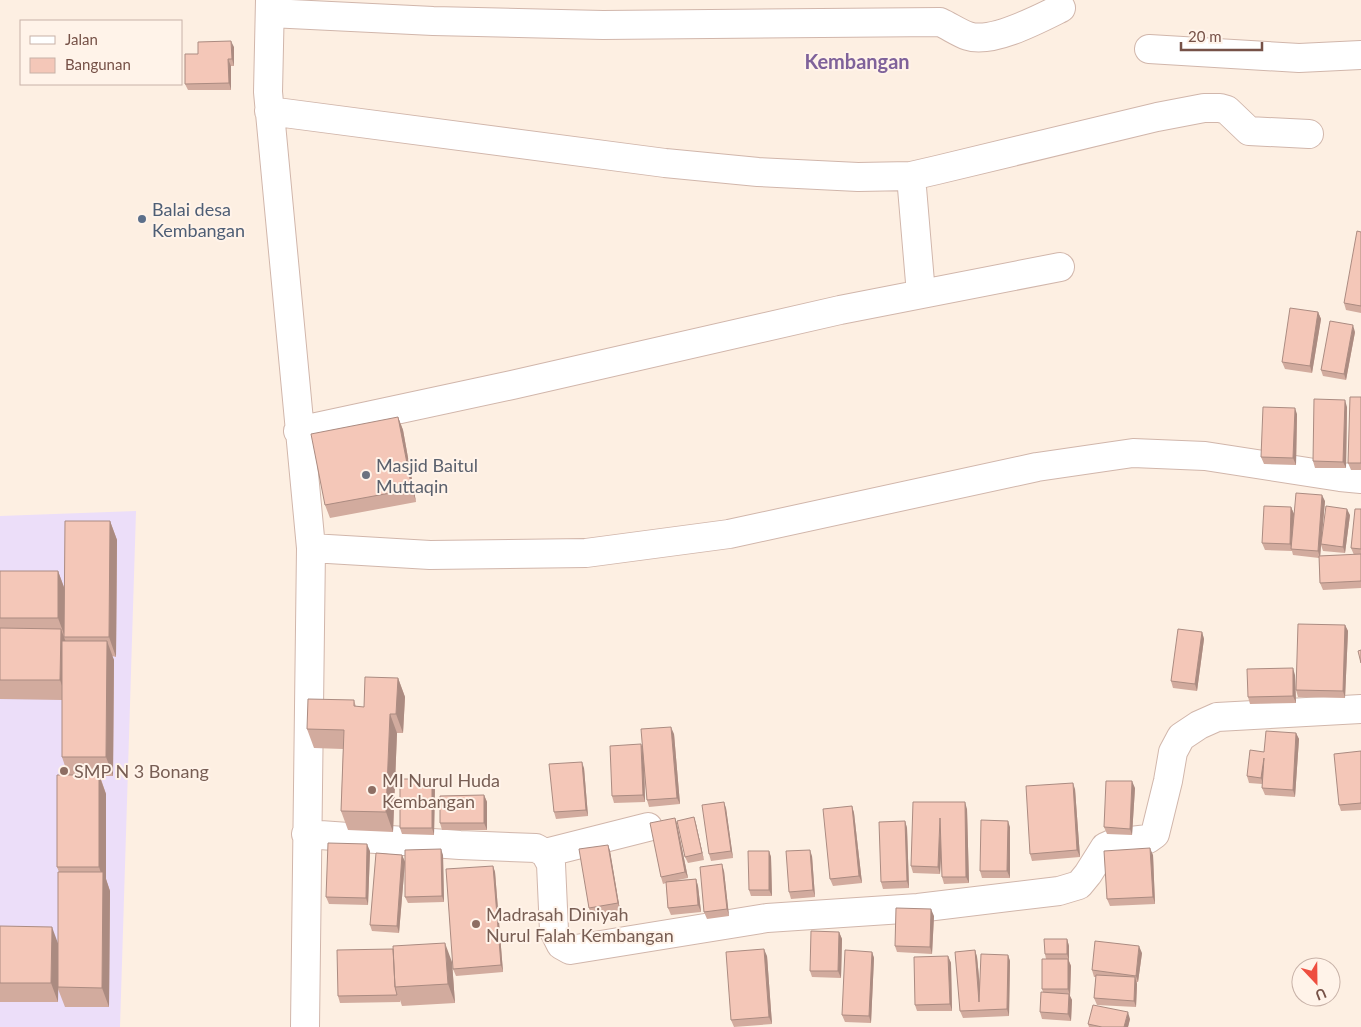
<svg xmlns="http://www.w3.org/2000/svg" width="1361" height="1027" viewBox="0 0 1361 1027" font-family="Lato,sans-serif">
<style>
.education{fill:#ecdef9}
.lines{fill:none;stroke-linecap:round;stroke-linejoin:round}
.minor-casing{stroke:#d1b6ab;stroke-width:30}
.minor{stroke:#fff;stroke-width:28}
.wall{fill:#d2ab9e}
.shaded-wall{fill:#ab8b81}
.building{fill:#f4c7b8;stroke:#ab8b81}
.service-dot{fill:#5c6f8a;stroke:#fff3e9;stroke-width:2}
.worship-dot{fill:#6b7280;stroke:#fff3e9;stroke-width:2}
.education-dot{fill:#8d6e63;stroke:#fff3e9;stroke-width:2}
.labels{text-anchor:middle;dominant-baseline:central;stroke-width:4;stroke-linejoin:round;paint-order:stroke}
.service-label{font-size:18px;fill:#4e5e75;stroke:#fff3e9;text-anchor:start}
.worship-label{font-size:18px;fill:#5b616d;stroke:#fff3e9;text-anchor:start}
.education-label{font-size:18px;fill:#785e54;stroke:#fff3e9;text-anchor:start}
.quarter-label{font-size:20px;font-weight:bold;fill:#7f629a;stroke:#fff3e9}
</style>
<rect width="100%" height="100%" fill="#fdefe2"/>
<path class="education" d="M136,511L120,1027H0V516Z"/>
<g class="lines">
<defs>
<path id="minor" d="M270,0L268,92L311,548L305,1027
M270,13L433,21L603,25L940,22C949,26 959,33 968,36C992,44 1039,19 1061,8
M1149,49L1299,58L1361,55
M269,111L665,163L758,172L858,177L911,176L937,170L1157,117L1204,108H1220L1227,110L1249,131L1309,134
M911,176L921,294
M298,431L512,385L840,310L1060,267
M311,548L430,555L586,553L729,534L1037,467L1133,453L1205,456L1340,477L1361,479
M306,834L460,845L536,848L545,853L551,864L554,931L561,945L570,950L767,918L918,908L1059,891L1079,885L1088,874L1105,847L1114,843L1148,839L1155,834L1168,781L1173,752L1181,737L1199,725L1217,717L1361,709
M545,853L648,827"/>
</defs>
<use href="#minor" class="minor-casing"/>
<use href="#minor" class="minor"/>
</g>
<path class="wall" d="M234,47V66H231V90H188L185,84L198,54Z
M1361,232V313L1346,310L1344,303Z
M1318,312L1321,319L1312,373L1285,369L1282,362Z
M1355,332L1346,380L1323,376L1321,370Z
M1361,397V470H1351L1348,463Z
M1347,407L1346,468H1315L1313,461Z
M1297,414L1296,465L1264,464L1261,457Z
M398,417L403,430L416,502L330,518L325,505Z
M1325,501L1322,533L1350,515L1345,553L1323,551L1321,545L1320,556L1354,555L1351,548L1361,509V588L1323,590L1320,583L1319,558L1293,555L1292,551L1265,550L1262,543L1291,507L1294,514Z
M110,521L117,540L116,657L112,656L114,660L113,776H100L106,794V879L110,891L109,1007H65L58,989V1002H0V926L58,944L59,872L57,867L68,775L62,757V700L0,699V571H58L65,590Z
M1345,625L1348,631L1345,698L1298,697L1296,690Z
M1202,632L1204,639L1197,691L1173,688L1171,681Z
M1295,675L1296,703L1250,704L1248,697Z
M398,678L405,697L403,733H397L393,832L348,830L341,811L343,749L314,748L307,729L354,700L356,707H364Z
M1296,733L1299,739L1295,797L1265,795L1262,788V784L1249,783L1247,776L1264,752Z
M674,734L680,804L649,807L647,800L644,769L645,802L614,803L612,796Z
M1361,751V810L1341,811L1339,805Z
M584,768L588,816L556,819L554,812Z
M432,779L435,786L434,835L402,834L400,828Z
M1135,788L1132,835L1107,834L1104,827Z
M1075,789L1080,857L1032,861L1030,854Z
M484,795L487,802V830H442L440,823Z
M852,806L854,813L862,883L833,886L830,879Z
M726,808L733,858L711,861L709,854Z
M967,809L969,883L944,884L942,877L941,854L940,874L913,873L911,866Z
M694,817L696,824L704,860L688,863L685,857Z
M675,818L677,824L688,878L678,880L696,879L698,886L701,912L671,915L668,908L666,883L663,884L661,877Z
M905,821L907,828L909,888L883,889L881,882Z
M1010,827V878H982L980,871Z
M608,845L610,851L620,910L591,915L589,908Z
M370,851L368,905L329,904L326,897Z
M769,851L771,857L772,896H751L749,890Z
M402,855L405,862L399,933L372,931L370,925Z
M443,855L444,902L408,903L405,897Z
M1153,855L1155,904L1110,906L1107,899Z
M812,856L815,897L791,899L789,892Z
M493,866L495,872L503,972L456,976L453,969Z
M724,871L729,916L707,919L704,912Z
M934,916L932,954L897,952L895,946Z
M839,932L842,939L841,978L812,977L810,971Z
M1067,939L1069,946V961L1071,966L1070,996L1072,1000L1071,1021L1042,1019L1040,1012L1043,992L1042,989L1046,959L1045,954Z
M975,950L977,957L980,986L1008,955L1010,961L1009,1016L963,1018L960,1011Z
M872,952L874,958L871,1023L845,1022L842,1015Z
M1142,953L1138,982H1137V984L1136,1007L1097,1005L1094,998L1096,977H1094L1092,970Z
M767,956L772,1024L734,1027L731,1020Z
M948,956L951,963L952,1011H917L915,1005Z
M452,962L455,1003L402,1006L400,1000V1002L340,1003L338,996Z
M1130,1019L1128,1027H1089L1088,1024Z"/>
<path class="shaded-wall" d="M231,41L234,47V66L232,59Z
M228,59L231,66V90L229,83Z
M1318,312L1321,319L1312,373L1310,366Z
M1353,325L1355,332L1346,380L1344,374Z
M1345,400L1347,407L1346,468L1343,462Z
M1295,408L1297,414L1296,465L1293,458Z
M398,417L403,430L416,502L412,489Z
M1322,495L1325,501L1320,558L1318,551Z
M1291,507L1294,514L1292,549L1290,544Z
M1347,509L1350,515L1345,553L1343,547Z
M110,521L117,540L116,657L109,637Z
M58,571L65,590V637L58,618Z
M1345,625L1348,631L1345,698L1343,691Z
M61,629L68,648L67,700L60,680Z
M1202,632L1204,639L1197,691L1195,684Z
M107,641L114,660L113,776L106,757Z
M1293,668L1295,675L1296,703L1293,696Z
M398,678L405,697L403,733L396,714Z
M390,714L397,733L393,832L386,812Z
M671,727L674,734L680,804L677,798Z
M1296,733L1299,739L1295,797L1293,790Z
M641,744L644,751L645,802L643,795Z
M1264,758L1263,784L1261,778Z
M582,762L584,768L588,816L586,810Z
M99,775L106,794V879L110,891L109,1007L102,988L103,879L99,867Z
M432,779L435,786L434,835L432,828Z
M1132,781L1135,788L1132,835L1130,829Z
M1073,783L1075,789L1080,857L1077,850Z
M484,795L487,802V830L484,823Z
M724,802L726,808L733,858L731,851Z
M965,802L967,809L969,883L966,877Z
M852,806L854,813L862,883L859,876Z
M694,817L696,824L704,860L702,853Z
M675,818L677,824L688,878L685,872Z
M940,818L943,824L940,874L938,867Z
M905,821L907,828L909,888L907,881Z
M1008,821L1010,827V878L1007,871Z
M367,844L370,851L368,905L366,898Z
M608,845L610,851L620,910L618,903Z
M1150,848L1153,855L1155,904L1153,897Z
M441,849L443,855L444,902L442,896Z
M810,850L812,856L815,897L813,890Z
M769,851L771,857L772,896L769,890Z
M402,855L405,862L399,933L397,926Z
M722,864L724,871L729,916L727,909Z
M493,866L495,872L503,972L501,965Z
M696,879L698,886L701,912L698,905Z
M931,909L934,916L932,954L930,947Z
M52,927L59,946L58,1002L51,983Z
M839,932L842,939L841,978L838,971Z
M1067,939L1069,946V961L1067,954Z
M445,943L452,962L455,1003L448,984Z
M1139,946L1142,953L1138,982L1136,976Z
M764,949L767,956L772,1024L769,1017Z
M975,950L977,957L982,1009L979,1002Z
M872,952L874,958L871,1023L869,1016Z
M1008,955L1010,961L1009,1016L1007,1009Z
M948,956L951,963L952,1011L950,1004Z
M1068,959L1071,966L1070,996L1068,989Z
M1135,977L1137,984L1136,1007L1134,1001Z
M1069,994L1072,1000L1071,1021L1068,1014Z
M1128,1012L1130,1019L1128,1027H1124Z"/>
<path class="building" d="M231,41L232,59H228L229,83L185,84V54H198V42Z
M1357,231L1361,232V306L1344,303Z
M1290,308L1318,312L1310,366L1282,362Z
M1330,321L1353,325L1344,374L1321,370Z
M1350,397H1361V463H1348Z
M1314,399L1345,400L1343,462L1313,461Z
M1263,407L1295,408L1293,458L1261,457Z
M398,417L412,489L325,505L311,434Z
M1296,493L1322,495L1318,551L1291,549Z
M1264,506L1291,507L1290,544L1262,543Z
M1326,506L1347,509L1343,547L1321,544Z
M1355,509H1361V549L1351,548Z
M65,521H110L109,637H64Z
M1361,554V581L1320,583L1319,556Z
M0,571H58V618H0Z
M1298,624L1345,625L1343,691L1296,690Z
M0,628L61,629L60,680H0Z
M1178,629L1202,632L1195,684L1171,681Z
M62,641H107L106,757H62Z
M1361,650V663L1358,651Z
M1293,668V696L1248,697L1247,669Z
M365,677L398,678L396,714H390L386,812L341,811L344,730L307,729L308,699L354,700V706L364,707Z
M671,727L677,798L647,800L641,729Z
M1266,731L1296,733L1293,790L1262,788L1264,758L1261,778L1247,776L1250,750L1264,752Z
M641,744L643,795L612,796L610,746Z
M1361,751V803L1339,805L1334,754Z
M582,762L586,810L554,812L549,764Z
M57,775H99V867H57Z
M400,779H432V828H400Z
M1106,781H1132L1130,829L1104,827Z
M1073,783L1077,850L1030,854L1026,786Z
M484,795V823H440V796Z
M724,802L731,851L709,854L702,805Z
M913,802H965L966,877H942L940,818L938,867L911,866Z
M852,806L859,876L830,879L823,809Z
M694,817L702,853L685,857L677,821Z
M675,818L685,872L661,877L650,823Z
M981,820L1008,821L1007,871H980Z
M905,821L907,881L881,882L879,822Z
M328,843L367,844L366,898L326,897Z
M608,845L618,903L589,908L579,849Z
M1150,848L1153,897L1107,899L1104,851Z
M441,849L442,896L405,897V850Z
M810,850L813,890L789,892L786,851Z
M748,851H769V890H749Z
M376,853L402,855L397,926L370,925Z
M722,864L727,909L704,912L700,867Z
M493,866L501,965L453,969L446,869Z
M58,872H103L102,988L58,987Z
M696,879L698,905L668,908L666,882Z
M896,908L931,909L930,947L895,946Z
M0,926L52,927L51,983H0Z
M811,931L839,932L838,971H810Z
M1044,939H1067V954H1045Z
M1095,941L1139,946L1136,976L1092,970Z
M445,943L448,984L395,987L393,946Z
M393,949L395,987L397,995L338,996L337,950Z
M764,949L769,1017L731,1020L726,952Z
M845,950L872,952L869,1016L842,1015Z
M975,950L979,1002L981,954L1008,955L1007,1009L960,1011L955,952Z
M948,956L950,1004L915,1005L914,957Z
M1042,959H1068V989H1042Z
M1096,975L1135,977L1134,1001L1094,998Z
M1041,992L1069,994L1068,1014L1040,1012Z
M1093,1005L1128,1012L1124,1027H1102L1088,1024Z"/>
<circle class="service-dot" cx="142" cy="219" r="5"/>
<circle class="worship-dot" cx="366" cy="475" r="5"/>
<g class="education-dot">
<circle cx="64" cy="771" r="5"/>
<circle cx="372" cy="790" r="5"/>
<circle cx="476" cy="924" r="5"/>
</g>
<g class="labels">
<g class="service-label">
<text x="152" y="209">Balai desa<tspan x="152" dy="21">Kembangan</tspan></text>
</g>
<g class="worship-label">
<text x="376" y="465">Masjid Baitul<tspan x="376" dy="21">Muttaqin</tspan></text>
</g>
<g class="education-label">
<text x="74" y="771">SMP N 3 Bonang</text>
<text x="382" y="780">MI Nurul Huda<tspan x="382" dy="21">Kembangan</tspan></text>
<text x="486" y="914">Madrasah Diniyah<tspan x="486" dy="21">Nurul Falah Kembangan</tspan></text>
</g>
<g class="quarter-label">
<text x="857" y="61">Kembangan</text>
</g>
</g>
<rect x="20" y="20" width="162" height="65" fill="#fff3e9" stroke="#c8b2a8"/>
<rect x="30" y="36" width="25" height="8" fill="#ffffff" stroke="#c8b2a8"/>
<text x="65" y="45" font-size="15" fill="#765147">Jalan</text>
<rect x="30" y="58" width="25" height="15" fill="#f4c7b8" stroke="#c8b2a8"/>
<text x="65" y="70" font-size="15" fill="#765147">Bangunan</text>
<g transform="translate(1316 982) rotate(158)"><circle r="24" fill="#fff3e9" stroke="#c8b2a8"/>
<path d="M0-4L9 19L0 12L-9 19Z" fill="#ee4e40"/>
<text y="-8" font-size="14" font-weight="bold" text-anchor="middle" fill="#765147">U</text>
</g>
<path d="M1181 42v8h81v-8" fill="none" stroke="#765147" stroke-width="2.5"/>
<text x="1188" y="42" font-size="15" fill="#765147" stroke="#fff3e9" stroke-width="4" paint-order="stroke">20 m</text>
</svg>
